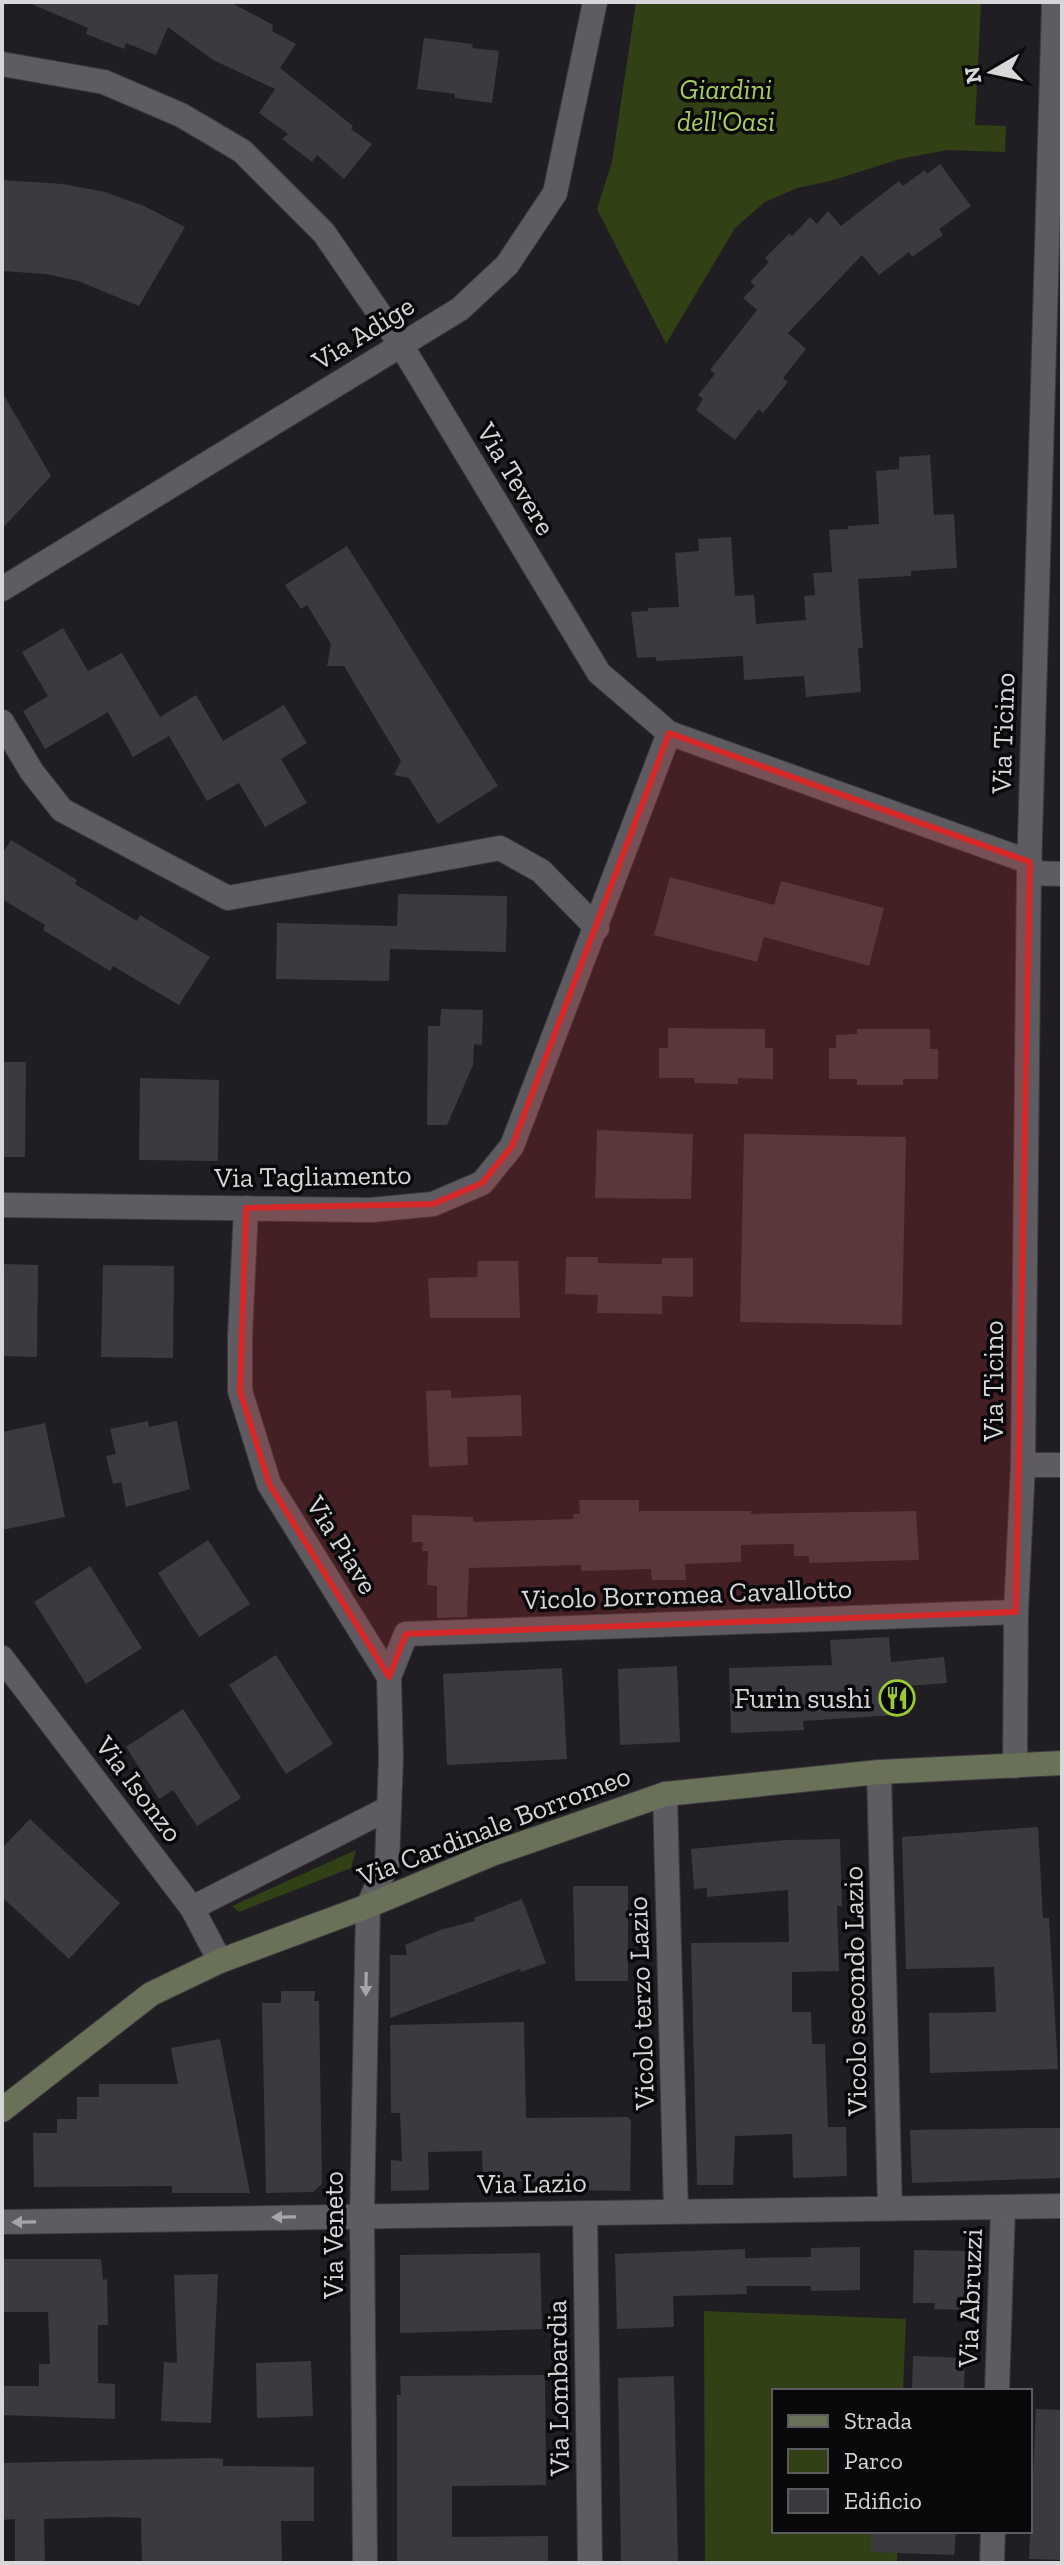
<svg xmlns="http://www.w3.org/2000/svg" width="1064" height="2565" viewBox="0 0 1064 2565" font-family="'Zilla Slab',serif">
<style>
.green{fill:#314115}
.building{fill:#3c3a3f}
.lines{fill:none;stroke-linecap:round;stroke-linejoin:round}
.street-casing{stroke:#3b393d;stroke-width:26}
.secondary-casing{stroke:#3b393d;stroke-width:26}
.street{stroke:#5e5b61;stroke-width:24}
.secondary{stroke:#697159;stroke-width:24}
.oneway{fill:#a7a5a9}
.marked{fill:#d62828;fill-opacity:0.2;stroke:#d62828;stroke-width:6;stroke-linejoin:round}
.labels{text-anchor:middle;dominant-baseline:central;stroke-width:7;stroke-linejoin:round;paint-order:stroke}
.park-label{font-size:28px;font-style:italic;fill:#a6cf5e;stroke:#09080a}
.street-label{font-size:28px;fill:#d7d6d9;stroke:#09080a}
.poi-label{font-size:28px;fill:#d7d6d9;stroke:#09080a;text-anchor:end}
</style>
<rect width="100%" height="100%" fill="#201e23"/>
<path class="green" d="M636,2H981L975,125L1006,126L1005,152L947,150L900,159L830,181L797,188L765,202L735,228L666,344L597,209L612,162Z
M356,1850L351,1868L239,1912L232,1906Z
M704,2311L906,2319L903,2391H774V2531H898L897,2563H705Z"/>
<path class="building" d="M27,2H230L273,25L272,31L296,44L280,68L353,126L351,129L372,144L344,179L317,155L312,162L282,139L288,134L259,113L275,89L213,60L168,27L156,55L126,43L124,49L86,34L88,28Z
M424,38L473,44L472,48L499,51L492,103L455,98V94L417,89Z
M940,164L971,206L939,229L943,235L912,257L909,252L879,275L862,255L788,333L806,349L783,378L788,382L763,413L759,409L735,440L696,410L703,399L698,395L715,374L710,370L757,310L743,298L755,286L750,282L769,262L765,258L789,234L792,236L810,217L817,224L828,211L841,226L899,181L903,186L925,170L927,174Z
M2,180L63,184L105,192L144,206L185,227L139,306L78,281L46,274L2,271Z
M2,392L51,476L2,529Z
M930,455L934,515L954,514L957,568L911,571V576L858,579L863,648H858L861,692L806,697L804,676L744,680L743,656L656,661V657L637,658L631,612L648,611V608L679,607L675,553L699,551L698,539L731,537L735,596L754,595L756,624L806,620L804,596L815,595L813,573L832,572L829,530L848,529V526L879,524L876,471L899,469V457Z
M347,546L498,786L438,824L409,778L394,775L401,761L344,666H327L331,644L307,605L301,609L285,585Z
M63,628L88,671L122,653L160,717L196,695L223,741L284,705L307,743L281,759L307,803L265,827L239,783L207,801L169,736L133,757L108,712L45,749L23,711L48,696L22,652Z
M11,840L77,880L75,884L137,921L140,915L210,957L179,1005L113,966L110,971L43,930L45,925L2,899V854Z
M670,877L774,905L781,881L884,908L869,966L764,937L757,962L654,935Z
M398,894L507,896L506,952L390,949L389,981L276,979L277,923L397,926Z
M441,1009L483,1010L482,1045L474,1044L473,1065L447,1125H427L428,1026H440Z
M668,1028L765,1029V1048H773V1079L738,1078V1084L694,1083L695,1078H659V1048H668Z
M857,1029H930V1049H938V1079H903V1085H857V1079H829V1048H836V1035L857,1034Z
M2,1062H26L25,1157H2Z
M140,1078L219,1080L218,1161L139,1160Z
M597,1130L693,1134L691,1199L595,1198Z
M744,1134L906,1137L902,1325L740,1322Z
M566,1257H598V1263L662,1264V1258H693V1297L662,1296V1314L597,1313L598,1295L565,1294Z
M478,1261H518L520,1318H430L428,1278L477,1277Z
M2,1264L38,1265L37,1357L2,1356Z
M103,1265L174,1266L173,1358L101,1357Z
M451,1390V1398L521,1395L522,1436L467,1437L468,1465L429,1467L426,1391Z
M148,1421L149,1427L177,1421L190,1489L126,1507L121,1482L113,1484L106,1456L116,1454L110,1429Z
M45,1423L65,1517L2,1530V1432Z
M579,1500H639V1511H751V1514L916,1511L919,1560L809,1563V1556H794V1544L741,1545V1562L685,1564L686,1580H652L651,1569L581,1571V1565L469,1568L467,1617L437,1618V1586L427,1585L428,1551H422L423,1542H412V1515L473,1517V1522L574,1519L573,1514H580Z
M208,1540L250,1604L199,1637L158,1573Z
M90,1566L142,1648L86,1684L34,1602Z
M889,1637L891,1662L944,1657L947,1683L907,1686L910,1714L803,1721L804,1730L731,1733L729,1668L832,1665L830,1640Z
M276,1655L333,1744L286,1774L229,1685Z
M677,1666L680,1742L620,1745L618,1669Z
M562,1668L567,1759L447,1765L443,1674Z
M183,1709L241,1798L197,1826L173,1790L159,1799L126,1747Z
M30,1819L120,1903L69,1959L2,1897V1848Z
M1038,1827L1043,1918H1049L1058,2069L930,2073L929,2013L996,2012L994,1967L906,1969L902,1837Z
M840,1839L842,1906H837L839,1971L792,1972V2012H811L812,2044H825L828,2127H846L847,2176L793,2178L792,2134L735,2136L733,2185H697L691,1943L789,1942L788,1890L707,1897V1888L694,1889L691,1849L786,1840Z
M573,1886H628V1981H575Z
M522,1899L546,1963L521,1972L520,1969L390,2018V1955H407L405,1945L440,1930L475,1921L474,1918Z
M281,1991H315L314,2001H319L322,2184L313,2192L266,2193L262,2003H281Z
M524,2022L526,2118L628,2117L631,2120L630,2191L575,2190L572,2180L483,2182L482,2151L428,2152L429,2190L391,2191V2160L402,2161L400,2113H391L390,2025Z
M220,2039L250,2193H172V2186L34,2187L33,2133H57V2119H77V2097H99V2084H178L171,2048Z
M1033,2128H1062V2178L912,2183L910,2130Z
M860,2247V2290L811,2291V2286H746L747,2294L673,2296L674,2327L617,2329L615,2254L745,2249V2258L811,2257V2248Z
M914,2250L966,2251L965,2310L934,2309L935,2303H913Z
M540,2253L542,2329L400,2333V2255Z
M2,2259H101L103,2280L107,2279L108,2325H98V2383L115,2384V2419L2,2415V2386H39V2364H50L48,2312H2Z
M218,2274L211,2423L161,2421L164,2362L177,2363L174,2275Z
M913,2356L965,2358L964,2391H912Z
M311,2361L313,2416L257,2418L256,2363Z
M545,2375L546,2485L452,2486V2537L548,2536V2563H397V2395H401L400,2376Z
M674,2376L678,2563H621L618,2378Z
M1036,2409L1062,2410V2560L1029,2559Z
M210,2458L223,2459V2466L314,2467V2521H281L282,2563H142L141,2518L111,2517L44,2519L45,2563H15V2519L2,2520V2463Z
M871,2531H956L954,2555L871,2552Z"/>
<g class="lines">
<defs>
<path id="street" d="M2,64L104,82L181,115L242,151L324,233L401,345L599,673L669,733L1030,862
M2,589L460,309L507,265L555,193L595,2
M2,722L32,772L62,810L228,898L500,848L541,871L597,928
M1029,873L1062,874
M2,1205L371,1210L433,1204L482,1183L512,1146L669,733
M246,1208L240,1336V1391L269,1484L389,1677L391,1758L387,1864L368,1906L362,2216L365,2563
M1023,1465H1062
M2,1658L192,1908L220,1961
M389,1677L406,1634L1016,1612
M1015,1766L1016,1612L1023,1465L1029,873L1054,2
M879,1772L890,2208
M665,1794L676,2211
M192,1908L389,1808
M585,2213L590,2563
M2,2222L1062,2206
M997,2391L1003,2207
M992,2563L993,2531"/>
<path id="secondary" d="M2,2110L151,1994L220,1961L368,1906L492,1854L665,1794L879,1772L1062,1763"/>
</defs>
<use href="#street" class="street-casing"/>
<use href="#secondary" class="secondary-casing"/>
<use href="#street" class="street"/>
<use href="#secondary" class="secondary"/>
</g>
<defs><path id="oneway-solid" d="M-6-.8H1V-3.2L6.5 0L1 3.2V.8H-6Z" transform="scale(2)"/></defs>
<g class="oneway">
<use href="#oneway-solid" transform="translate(366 1984) rotate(91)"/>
<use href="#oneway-solid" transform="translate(284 2217) rotate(179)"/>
<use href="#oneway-solid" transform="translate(24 2222) rotate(179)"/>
</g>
<path class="marked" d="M669,733L1030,862L1016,1612L406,1634L389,1677L269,1484L240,1391L246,1208L433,1204L482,1183L512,1146Z"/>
<defs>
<symbol id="restaurant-ring" viewBox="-11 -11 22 22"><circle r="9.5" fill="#09080a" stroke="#9bcb33" stroke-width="1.5"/><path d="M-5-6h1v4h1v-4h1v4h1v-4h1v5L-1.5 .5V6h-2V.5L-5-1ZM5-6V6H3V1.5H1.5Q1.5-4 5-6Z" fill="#9bcb33"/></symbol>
</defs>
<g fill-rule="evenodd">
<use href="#restaurant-ring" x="877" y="1678" width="40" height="40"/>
</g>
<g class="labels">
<g class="park-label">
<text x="726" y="89">Giardini<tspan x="726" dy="32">dell'Oasi</tspan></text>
</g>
<g class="street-label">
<text transform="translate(363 333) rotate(-32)">Via Adige</text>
<text transform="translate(516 479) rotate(59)">Via Tevere</text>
<text transform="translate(1003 733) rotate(-88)">Via Ticino</text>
<text transform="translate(313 1176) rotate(-1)">Via Tagliamento</text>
<text transform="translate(993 1381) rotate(-90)">Via Ticino</text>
<text transform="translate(342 1545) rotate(58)">Via Piave</text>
<text transform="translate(687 1594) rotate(-2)">Vicolo Borromea Cavallotto</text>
<text transform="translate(139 1789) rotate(53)">Via Isonzo</text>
<text transform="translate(494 1826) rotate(-21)">Via Cardinale Borromeo</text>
<text transform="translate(855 1991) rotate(-91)">Vicolo secondo Lazio</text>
<text transform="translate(641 2003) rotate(-92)">Vicolo terzo Lazio</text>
<text transform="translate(532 2183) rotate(-1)">Via Lazio</text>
<text transform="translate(333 2235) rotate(-90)">Via Veneto</text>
<text transform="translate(970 2298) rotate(-88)">Via Abruzzi</text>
<text transform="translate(558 2388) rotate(-91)">Via Lombardia</text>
</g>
<g class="poi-label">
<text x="871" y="1698">Furin sushi</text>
</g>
</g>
<rect width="1064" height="2565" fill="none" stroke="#d7d6d9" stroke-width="8"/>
<rect x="772" y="2389" width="260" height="144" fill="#09080a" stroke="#5b5a5d" stroke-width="2"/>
<rect x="788" y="2415" width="40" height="12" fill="#697159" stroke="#5b5a5d" stroke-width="2"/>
<text x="844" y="2429" font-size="24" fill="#d7d6d9">Strada</text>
<rect x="788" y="2449" width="40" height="24" fill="#314115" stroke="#5b5a5d" stroke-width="2"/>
<text x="844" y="2469" font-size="24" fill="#d7d6d9">Parco</text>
<rect x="788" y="2489" width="40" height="24" fill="#3c3a3f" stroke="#5b5a5d" stroke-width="2"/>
<text x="844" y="2509" font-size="24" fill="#d7d6d9">Edificio</text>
<g transform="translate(992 72) rotate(261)" stroke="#09080a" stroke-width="6" paint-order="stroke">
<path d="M0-6L14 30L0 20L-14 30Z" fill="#d7d6d9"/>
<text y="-12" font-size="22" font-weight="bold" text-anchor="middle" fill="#d7d6d9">N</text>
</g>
</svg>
